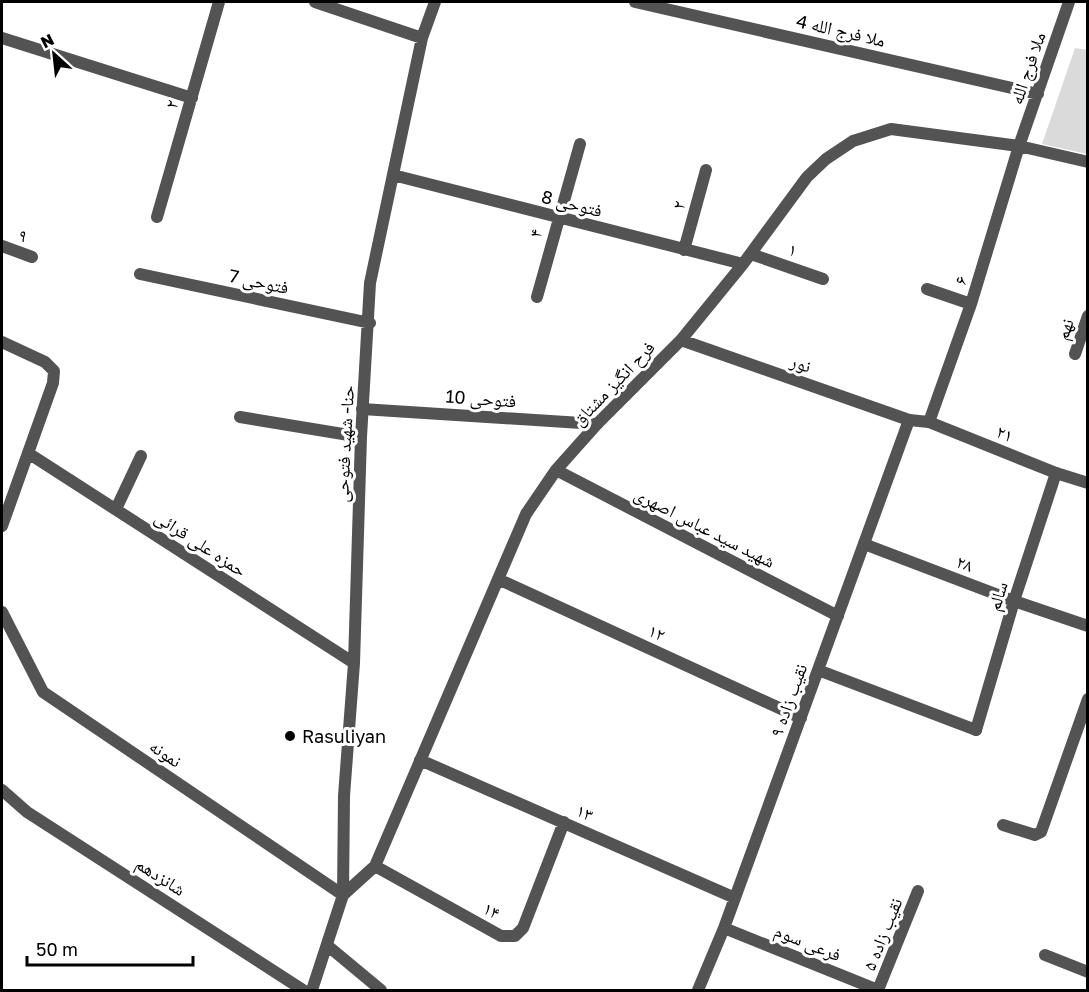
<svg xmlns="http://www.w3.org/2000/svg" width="1089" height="992" viewBox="0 0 1089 992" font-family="'Golos Text','Noto Naskh Arabic',sans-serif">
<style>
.green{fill:#dadada}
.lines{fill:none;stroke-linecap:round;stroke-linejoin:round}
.service{stroke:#535353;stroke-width:12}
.minor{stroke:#535353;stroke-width:12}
.poi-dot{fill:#000;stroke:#fff;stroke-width:2}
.labels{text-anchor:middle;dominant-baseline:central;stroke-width:6;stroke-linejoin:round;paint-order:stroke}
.street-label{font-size:18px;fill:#000;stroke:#fff}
.poi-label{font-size:18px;fill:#000;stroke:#fff;text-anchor:start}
</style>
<rect width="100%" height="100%" fill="#fff"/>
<path class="green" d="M1075,48L1087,50V154L1042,144Z"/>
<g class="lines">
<path class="service" d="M362,409L597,424
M909,420L929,422L1056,473L1014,601L976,730
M864,544L1014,601L1088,626"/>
<path class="minor" d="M315,2L422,38
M635,2L1038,94
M2,38L192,98
M393,175L743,264
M157,217L219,2
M2,246L32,257
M684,250L706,170
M751,254L823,279
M140,274L370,323
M927,289L971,304
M537,297L580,144
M681,340L909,420L724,928L698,990
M2,342L45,362L54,371L53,383L2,526
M1075,354L1088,316
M240,417L361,437
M929,422L971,304L1019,146L1069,2
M28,453L354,663
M556,470L838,616
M1056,473L1088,483
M116,509L141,456
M498,579L801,718
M2,612L43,692L343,895
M818,670L976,730
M420,760L735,898
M2,790L27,812L303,990
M1003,825L1035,835L1041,832L1088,699
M375,866L501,936H515L523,928L564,822
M343,895L375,866L526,514L556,470L597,424L681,340L743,264L807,177L826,159L853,141L891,129L1019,146L1088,162
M724,928L878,990
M328,946L381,990
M1045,955L1088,972
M312,990L343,895L344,796L354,663L361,437L370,283L422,38L435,2
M878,990L918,891"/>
</g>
<circle class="poi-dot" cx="290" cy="736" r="6"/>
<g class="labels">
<g class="street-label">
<text transform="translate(841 30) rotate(13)">4 ملا فرج الله</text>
<text transform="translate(1027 68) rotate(-71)">ملا فرج الله</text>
<text transform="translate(171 104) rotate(-73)">۲</text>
<text transform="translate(572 203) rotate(14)">فتوحی 8</text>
<text transform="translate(678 205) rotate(-75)">۲</text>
<text transform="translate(535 233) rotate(-75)">۴</text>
<text transform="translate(23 235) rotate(21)">۹</text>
<text transform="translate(793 249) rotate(19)">۱</text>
<text transform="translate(960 280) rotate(-73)">۶</text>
<text transform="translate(259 281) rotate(12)">فتوحی 7</text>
<text transform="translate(1064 329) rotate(-71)">نهم</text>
<text transform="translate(801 363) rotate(19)">نور</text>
<text transform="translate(613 383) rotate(-46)">فرح انگیز مشتاق</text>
<text transform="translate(481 398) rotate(4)">فتوحی 10</text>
<text transform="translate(1005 433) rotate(22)">۲۱</text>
<text transform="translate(344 444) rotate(-87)">حنا- شهید فتوحی</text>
<text transform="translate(705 527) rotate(27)">شهید سید عباس اصهری</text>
<text transform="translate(201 543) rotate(33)">حمزه علی قرائی</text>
<text transform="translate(965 563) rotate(21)">۲۸</text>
<text transform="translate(997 596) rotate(-73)">سالم</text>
<text transform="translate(657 632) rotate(25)">۱۲</text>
<text transform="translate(788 700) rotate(-70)">نقیب زاده ۹</text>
<text transform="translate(166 753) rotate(34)">نمونه</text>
<text transform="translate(585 812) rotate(24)">۱۳</text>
<text transform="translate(161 876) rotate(33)">شانزدهم</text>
<text transform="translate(492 910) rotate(29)">۱۴</text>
<text transform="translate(882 934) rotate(-68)">نقیب زاده ۵</text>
<text transform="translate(808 942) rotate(22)">فرعی سوم</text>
</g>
<g class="poi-label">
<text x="302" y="736">Rasuliyan</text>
</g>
</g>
<rect width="1089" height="992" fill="none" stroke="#000000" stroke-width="6"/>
<g transform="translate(54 54) rotate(333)" stroke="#ffffff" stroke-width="4.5" paint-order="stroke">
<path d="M0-4.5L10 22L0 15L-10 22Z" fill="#000000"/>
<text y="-9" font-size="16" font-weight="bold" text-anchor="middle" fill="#000000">N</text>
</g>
<path d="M27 956v9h166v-9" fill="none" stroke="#000000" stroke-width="3"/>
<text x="36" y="956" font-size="18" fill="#000000" stroke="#ffffff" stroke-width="4.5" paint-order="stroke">50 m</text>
</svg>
